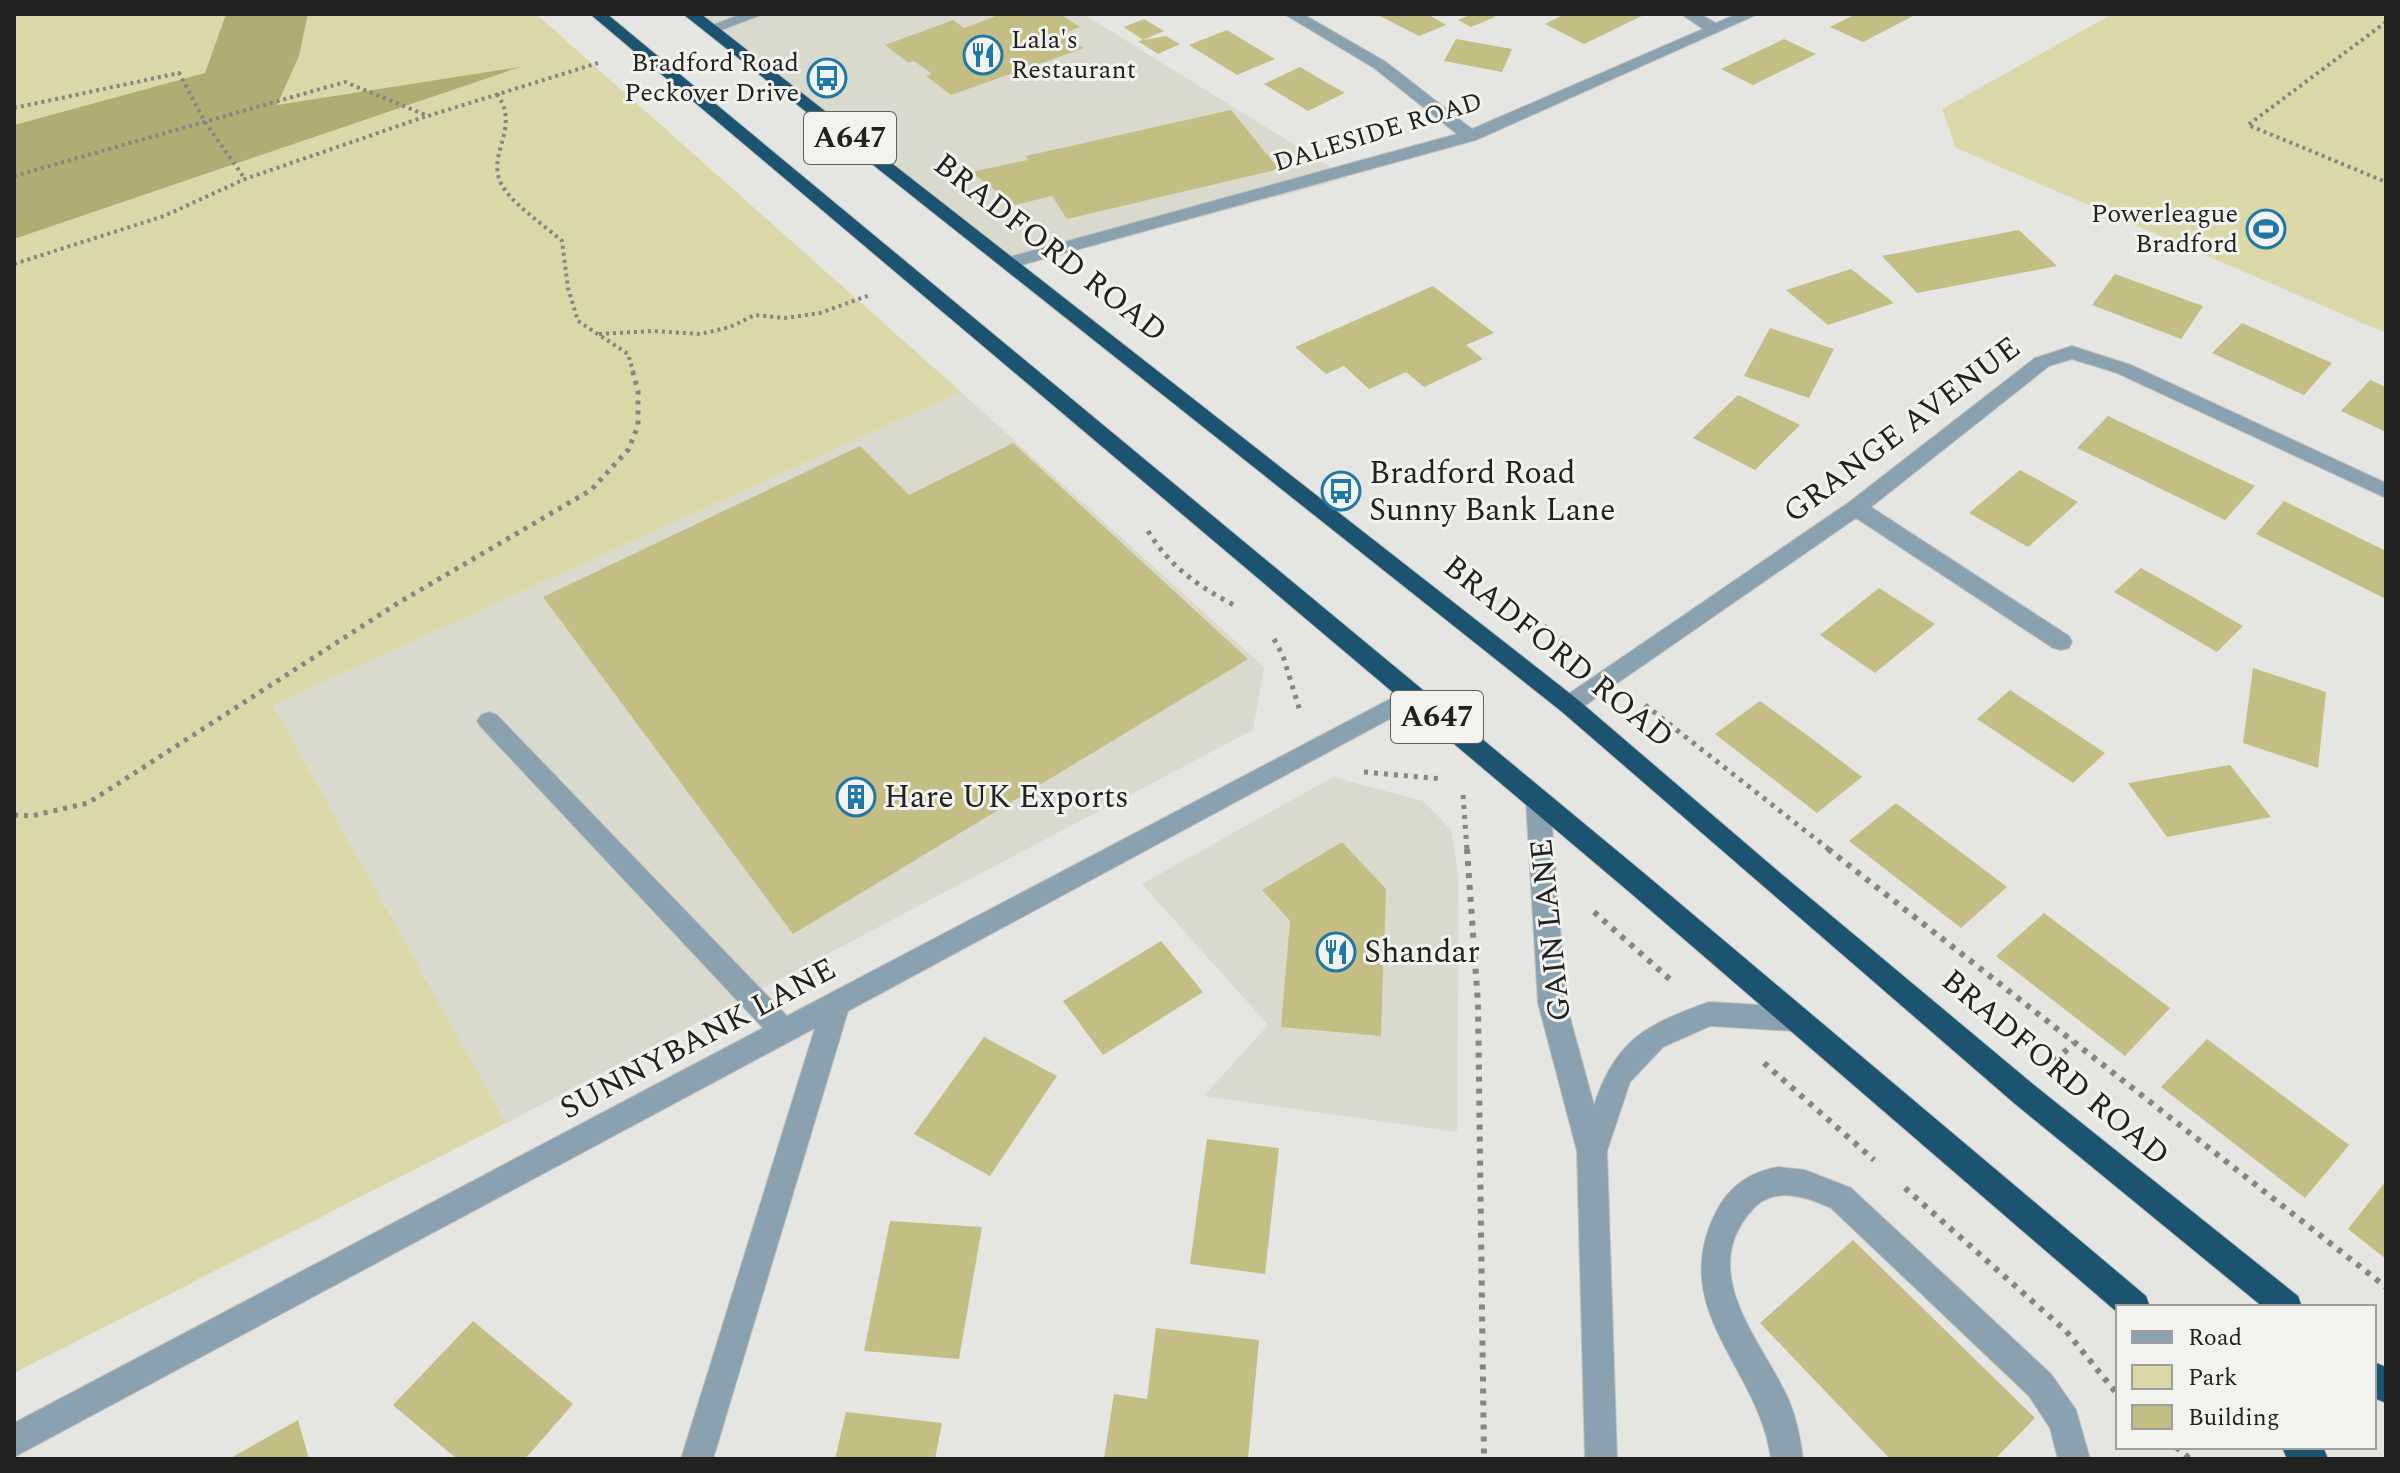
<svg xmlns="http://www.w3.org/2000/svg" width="2400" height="1473" viewBox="0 0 2400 1473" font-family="Spectral,serif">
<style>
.built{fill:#dad9ce}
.green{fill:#dcd7a8}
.forest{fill:#b1ac73}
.building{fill:#c4be84}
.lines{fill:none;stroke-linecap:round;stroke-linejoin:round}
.minor-casing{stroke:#c2c2be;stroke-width:2}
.highway-casing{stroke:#c2c2be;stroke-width:2}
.path-far2{stroke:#858582;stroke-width:4;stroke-dasharray:3 4;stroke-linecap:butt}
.path-far1{stroke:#858582;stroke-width:5;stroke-dasharray:4 6;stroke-linecap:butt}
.path{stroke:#858582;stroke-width:6;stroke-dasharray:5 7;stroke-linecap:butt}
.minor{fill:#8aa1b0;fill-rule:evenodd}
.highway{fill:#1c5371;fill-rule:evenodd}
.labels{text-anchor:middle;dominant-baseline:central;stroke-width:6;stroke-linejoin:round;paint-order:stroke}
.far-poi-label{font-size:26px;fill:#212120;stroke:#f2f2ee;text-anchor:end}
.far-street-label{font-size:26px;fill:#212120;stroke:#f2f2ee}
.shield{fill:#f2f2ee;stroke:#60605e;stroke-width:2}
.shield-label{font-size:30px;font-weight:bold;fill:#212120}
.street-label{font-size:32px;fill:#212120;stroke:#f2f2ee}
.poi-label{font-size:32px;fill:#212120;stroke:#f2f2ee;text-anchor:start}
</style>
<rect width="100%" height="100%" fill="#e5e5e1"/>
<path class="built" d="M691,14H1083L1348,178L1137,234L1008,263Z
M961,392L1264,667L1253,730L506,1123L273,705Z
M1333,777L1423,801L1451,830L1459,881L1457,1132L1204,1096L1268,1025L1142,884Z"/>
<path class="green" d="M14,14H226L205,73L14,125Z
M308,14H536L961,392L273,705L506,1123L14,1373V239L514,69L276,106L299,56Z
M2112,14H2386V333L1956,148L1942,109Z"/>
<path class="forest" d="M226,14H308L299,56L277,105L520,67L14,239V125L205,73Z"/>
<path class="building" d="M1001,14H1060L1080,27L1062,34L1084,48L951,95L926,76L932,74L914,61L909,63L885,45L953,20L964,28Z
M1376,14H1436L1431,16L1446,25L1419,36Z
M1472,14H1490L1495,17L1471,27L1458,20Z
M1565,14H1646L1584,44L1545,24Z
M1856,14H1917L1863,42L1830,27Z
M1144,19L1164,31L1143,40L1124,27Z
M1227,30L1250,44L1275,59L1237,75L1189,45Z
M1166,36L1180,44L1158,54L1138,41Z
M1456,39L1512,49L1502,72L1444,61Z
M1784,39L1816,54L1753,85L1721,69Z
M1300,67L1322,80L1345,93L1308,111L1264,84Z
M1231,110L1279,169L1067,219L1052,196L1015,205L971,172L1028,160L1026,156Z
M2019,230L2057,266L1917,293L1882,256Z
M1851,269L1894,303L1828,325L1786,290Z
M2115,274L2203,306L2181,339L2092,305Z
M1433,286L1494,333L1466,345L1483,359L1424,387L1406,372L1369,389L1344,366L1326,374L1295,347Z
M2242,323L2332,363L2304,395L2212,353Z
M1770,328L1834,349L1809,398L1744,376Z
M2370,380L2386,387V432L2341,411Z
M1738,395L1800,425L1755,470L1693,438Z
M2108,416L2204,462L2255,486L2225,520L2077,448Z
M1013,443L1248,659L793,934L543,597L860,446L909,495Z
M2020,470L2078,502L2028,547L1969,513Z
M2284,501L2386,551V599L2256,534Z
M2141,568L2191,596L2243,626L2217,652L2114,592Z
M1879,588L1935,624L1875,673L1820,635Z
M2253,668L2326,692L2318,768L2243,743Z
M2010,690L2057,721L2105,753L2073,783L1977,719Z
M1760,701L1811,738L1862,777L1817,813L1715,734Z
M2230,765L2271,817L2167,837L2128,783Z
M1896,803L2007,887L1961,928L1849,841Z
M1342,842L1386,889L1381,1036L1281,1027L1290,921L1262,890Z
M2044,913L2170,1008L2125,1056L1996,956Z
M1161,941L1203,992L1103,1055L1063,1001Z
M984,1037L1057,1076L990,1176L914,1134Z
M2207,1039L2349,1145L2305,1198L2161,1087Z
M1207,1139L1279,1148L1265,1274L1190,1264Z
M2386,1181V1259L2348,1229Z
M890,1221L982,1227L959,1359L864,1351Z
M1853,1240L2035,1418L1995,1459H1890L1760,1323Z
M473,1321L573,1404L525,1459H457L393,1405Z
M1156,1328L1259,1340L1248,1459H1104L1114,1394L1147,1399Z
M846,1412L942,1423L935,1459H835Z
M298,1420L309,1459H229Z"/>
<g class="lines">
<defs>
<path id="minor" d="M741,14H764L716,32L711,34L703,29Z
M1284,14H1303L1386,62L1472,129L1703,29L1681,14H1700L1716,23L1737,14H1758L1476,140L1014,267H1002L999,263L1002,259L1457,134L1374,68Z
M2072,346L2131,365L2386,483V498L2117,373L2072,359L2049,366L1871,507L2069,636L2072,642L2069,648L2061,650L2053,648L1856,518L1577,711L1569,714L1561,711L1557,705L1561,699L1848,503L2035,358Z
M1413,687L1421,690L1425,696L1421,702L848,1011L713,1459H681L815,1028L14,1457V1423L763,1028L481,727L477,721L481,715L489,712L497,715L787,1016Z
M1538,791L1547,794L1550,801L1566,1003L1594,1105C1617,1038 1646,1025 1709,1002L1793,1007L1803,1010L1807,1019L1803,1028L1793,1031L1710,1026L1663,1047L1630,1082L1607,1151L1617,1459H1585L1577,1151L1538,1003L1526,801L1529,794Z
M1778,1167L1805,1170L1851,1188L2051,1374L2076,1410L2090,1459H2058L2050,1428L2029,1396L1831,1208C1805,1196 1773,1186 1752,1210C1697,1271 1759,1338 1786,1394C1796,1415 1800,1436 1803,1459H1771C1760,1368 1666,1311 1716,1212C1729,1186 1750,1172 1778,1167Z"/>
<path id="highway" d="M590,14H607L1645,874L2146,1296L2150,1307H2118V1313L1627,890Z
M683,14H701L1577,699L1779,872L2034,1085L2298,1296L2302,1307H2263L2014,1103L1561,711Z
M2374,1362L2386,1367V1403L2374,1398Z
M2282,1447H2323L2328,1459H2287Z"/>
</defs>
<use href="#minor" class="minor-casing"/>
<use href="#highway" class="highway-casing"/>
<path class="path-far2" d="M2386,22L2248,125L2386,182
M497,94C523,130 481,157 505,190C519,209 544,225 562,241L568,288L578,321L628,354L633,371
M14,108L179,73L205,122L245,179
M14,176L345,82L428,116L598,63
M14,264L164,216L245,179L427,116
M599,334L653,331L700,334L730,327L755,315L786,318L820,313L870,295"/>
<path class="path-far1" d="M1148,531C1169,566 1200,588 1236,606
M1544,626L1574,650
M1274,639L1283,656L1300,711
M1645,705L1831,851
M1364,772L1442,779
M1463,795L1467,851
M14,815L31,816L88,803L398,603L591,490L628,450L638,426V391L632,369"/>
<path class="path" d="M1467,849L1478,1003L1484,1459
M1828,849L2386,1287
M1594,912L1673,982
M2055,1061L2074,1043
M1764,1063L1874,1160
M1905,1188L2066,1331L2118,1395
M2176,1447L2190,1459"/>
<use href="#minor" class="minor"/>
<use href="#highway" class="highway"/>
</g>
<defs>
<symbol id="restaurant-ring" viewBox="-11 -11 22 22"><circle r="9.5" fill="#f2f2ee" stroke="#1f77a6" stroke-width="1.5"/><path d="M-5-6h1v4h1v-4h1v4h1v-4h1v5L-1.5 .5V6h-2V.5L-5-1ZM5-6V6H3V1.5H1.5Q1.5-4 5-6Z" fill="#1f77a6"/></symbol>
<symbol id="bus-ring" viewBox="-11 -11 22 22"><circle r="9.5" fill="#f2f2ee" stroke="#1f77a6" stroke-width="1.5"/><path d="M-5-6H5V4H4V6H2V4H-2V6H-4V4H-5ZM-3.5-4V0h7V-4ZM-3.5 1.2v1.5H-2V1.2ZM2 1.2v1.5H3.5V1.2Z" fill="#1f77a6"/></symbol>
<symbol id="stadium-ring" viewBox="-11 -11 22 22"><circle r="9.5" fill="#f2f2ee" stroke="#1f77a6" stroke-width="1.5"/><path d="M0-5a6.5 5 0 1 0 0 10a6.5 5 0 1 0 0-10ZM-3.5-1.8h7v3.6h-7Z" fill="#1f77a6"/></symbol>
<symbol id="building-ring" viewBox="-11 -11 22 22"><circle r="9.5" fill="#f2f2ee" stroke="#1f77a6" stroke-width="1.5"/><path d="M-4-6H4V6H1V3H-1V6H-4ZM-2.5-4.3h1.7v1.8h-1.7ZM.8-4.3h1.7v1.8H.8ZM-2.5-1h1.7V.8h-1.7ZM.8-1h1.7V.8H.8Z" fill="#1f77a6"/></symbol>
</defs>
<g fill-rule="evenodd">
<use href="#restaurant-ring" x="961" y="33" width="44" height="44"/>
<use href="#bus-ring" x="805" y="56" width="44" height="44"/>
<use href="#stadium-ring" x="2244" y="207" width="44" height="44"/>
<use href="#bus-ring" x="1319" y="469" width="44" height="44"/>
<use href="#building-ring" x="834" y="775" width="44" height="44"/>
<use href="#restaurant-ring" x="1314" y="930" width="44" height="44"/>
</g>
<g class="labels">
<g class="far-poi-label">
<text x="1011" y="40" text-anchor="start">Lala's<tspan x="1011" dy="30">Restaurant</tspan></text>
<text x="799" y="63">Bradford Road<tspan x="799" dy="30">Peckover Drive</tspan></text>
<text x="2238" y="214">Powerleague<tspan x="2238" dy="30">Bradford</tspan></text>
</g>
<g class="far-street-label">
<text transform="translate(1378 132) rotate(-17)">DALESIDE ROAD</text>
</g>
<g class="shield">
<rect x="804" y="112" width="92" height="52" rx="6"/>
<rect x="1391" y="691" width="92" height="52" rx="6"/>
</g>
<g class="shield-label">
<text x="850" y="138">A647</text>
<text x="1437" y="717">A647</text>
</g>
<g class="street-label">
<text transform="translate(1050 248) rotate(38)">BRADFORD ROAD</text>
<text transform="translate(1902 430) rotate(-37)">GRANGE AVENUE</text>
<text transform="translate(1558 652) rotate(39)">BRADFORD ROAD</text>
<text transform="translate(1551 930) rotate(-96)">GAIN LANE</text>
<text transform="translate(698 1039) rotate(-28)">SUNNYBANK LANE</text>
<text transform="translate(2055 1068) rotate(40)">BRADFORD ROAD</text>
</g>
<g class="poi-label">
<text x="1369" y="473">Bradford Road<tspan x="1369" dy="37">Sunny Bank Lane</tspan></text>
<text x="884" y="797">Hare UK Exports</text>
<text x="1364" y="952">Shandar</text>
</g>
</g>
<rect width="2400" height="1473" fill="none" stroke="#212120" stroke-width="32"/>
<rect x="2116" y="1305" width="260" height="144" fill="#f2f2ee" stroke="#9e9e9c" stroke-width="2"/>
<rect x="2132" y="1331" width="40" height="12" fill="#8aa1b0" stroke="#9e9e9c" stroke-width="2"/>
<text x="2188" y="1345" font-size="24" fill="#212120">Road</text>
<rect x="2132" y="1365" width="40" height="24" fill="#dcd7a8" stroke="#9e9e9c" stroke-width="2"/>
<text x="2188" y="1385" font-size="24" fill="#212120">Park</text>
<rect x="2132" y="1405" width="40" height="24" fill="#c4be84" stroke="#9e9e9c" stroke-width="2"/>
<text x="2188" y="1425" font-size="24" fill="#212120">Building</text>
</svg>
